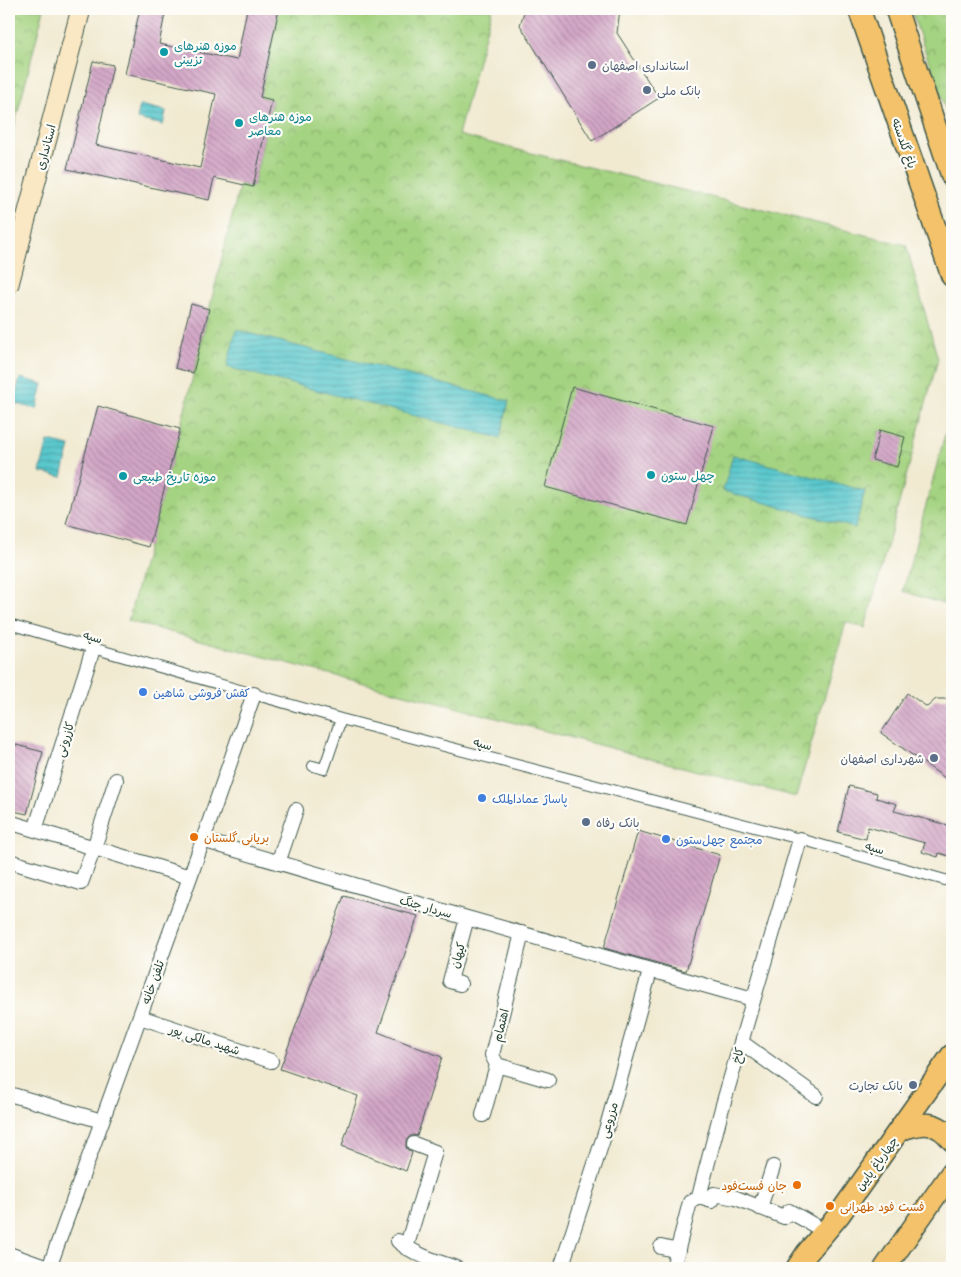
<svg xmlns="http://www.w3.org/2000/svg" width="961" height="1277" viewBox="0 0 961 1277" font-family="Mali,'Playpen Sans Arabic',sans-serif">
<style>
.park{fill:url(#park-crowns);stroke:#62885a}
.water{fill:url(#water-rules);stroke:#3c8281}
.building{fill:url(#building-back-hatch)}
.lines{fill:none;stroke-linecap:round;stroke-linejoin:round}
.pedestrian-casing{stroke:#3e574c;stroke-width:12}
.minor-casing{stroke:#3e574c;stroke-width:16}
.secondary-casing{stroke:#3e574c;stroke-width:21}
.primary-casing{stroke:#3e574c;stroke-width:24}
.pedestrian{stroke:#fff;stroke-width:10}
.minor{stroke:#fff;stroke-width:14}
.secondary{stroke:#fae7c3;stroke-width:19}
.primary{stroke:#f3c26a;stroke-width:21}
.culture-dot{fill:#0f9aa8;stroke:#fdfcf7;stroke-width:2}
.service-dot{fill:#5c6f8a;stroke:#fdfcf7;stroke-width:2}
.shop-dot{fill:#3f7fe0;stroke:#fdfcf7;stroke-width:2}
.food-dot{fill:#e8710a;stroke:#fdfcf7;stroke-width:2}
.labels{text-anchor:middle;dominant-baseline:central;stroke-width:4.5;stroke-linejoin:round;paint-order:stroke}
.culture-label{font-size:12px;fill:#0d838f;stroke:#fdfcf7;text-anchor:start}
.service-label{font-size:12px;fill:#4e5e75;stroke:#fdfcf7;text-anchor:start}
.street-label{font-size:12px;fill:#1f3d34;stroke:#fdfcf7}
.shop-label{font-size:12px;fill:#366cbe;stroke:#fdfcf7;text-anchor:start}
.food-label{font-size:12px;fill:#c56008;stroke:#fdfcf7;text-anchor:start}
</style>
<defs>
<pattern id="park-crowns" width="20" height="18" patternUnits="userSpaceOnUse" patternTransform="scale(1.25)"><rect width="20" height="18" fill="#a4d381"/><path d="M2 6a3 3 0 1 1 6 0M12 15a3 3 0 1 1 6 0" fill="none" stroke="#85ac6a"/></pattern>
<pattern id="water-rules" width="6" height="5" patternUnits="userSpaceOnUse" patternTransform="scale(1.25)"><rect width="6" height="5" fill="#5ac8ce"/><path d="M0 2.5h6" fill="none" stroke="#4aa4a8"/></pattern>
<pattern id="building-back-hatch" width="6" height="6" patternUnits="userSpaceOnUse" patternTransform="scale(1.25)"><rect width="6" height="6" fill="#d3a6c7"/><path d="M-1 5l2 2M0 0l6 6M5-1l2 2" fill="none" stroke="#ab88a2"/></pattern>
</defs>
<rect width="100%" height="100%" fill="#fdfcf7"/>
<filter id="ink" filterUnits="userSpaceOnUse"><feTurbulence type="fractalNoise" baseFrequency=".02" numOctaves="2"/><feDisplacementMap in="SourceGraphic" scale="10" xChannelSelector="R" yChannelSelector="G"/><feConvolveMatrix kernelMatrix="1 2 1 2 8 2 1 2 1" color-interpolation-filters="sRGB"/></filter>
<filter id="wash" filterUnits="userSpaceOnUse"><feTurbulence type="fractalNoise" baseFrequency=".0096" numOctaves="4" result="noise"/><feDisplacementMap in="SourceGraphic" scale="20" xChannelSelector="R" yChannelSelector="G"/><feGaussianBlur stdDeviation="1.12" result="paint"/><feColorMatrix in="noise" values="0 0 0 0 0 0 0 0 0 0 0 0 0 0 0 0 0 1.4 0 .05"/><feComposite in="paint" operator="in"/></filter>
<g filter="url(#wash)">
<rect width="100%" height="100%" fill="#f1ead1"/>
<path class="park" d="M9,9H44L9,147Z
M279,9H492L458,135L906,245L938,359L865,628L846,622L796,797L128,621L180,429L240,184L253,187L272,100L260,97Z
M912,9H952V128L914,19Z
M952,408V607L903,591Z"/>
<path class="water" d="M140,105L166,111L163,125L137,119Z
M236,330L509,401L500,438L227,367Z
M20,378L43,384L37,409L13,403Z
M48,441L70,446L62,477L40,472Z
M733,455L865,491L855,528L723,491Z"/>
<g id="blocks">
<path class="building" d="M140,9H166L159,44L237,60L247,9H279L260,97L272,100L253,187L214,178L209,200L67,169L93,61L113,65L96,145L200,168L216,94L125,74Z
M525,9H620L617,33L659,98L592,141L520,25Z
M191,304L209,309L193,373L175,368Z
M572,387L714,426L687,525L545,487Z
M98,406L180,429L149,547L66,524Z
M880,430L905,437L897,467L872,460Z
M907,693L927,707L936,699H952V783L881,733Z
M9,743L43,752L27,814L9,810Z
M849,786L877,793L876,798L897,804L894,811L952,826V857L939,853L938,857L922,852L925,843L868,827L866,839L838,832Z
M638,831L720,855L686,971L604,948Z
M344,896L418,916L378,1032L442,1057L417,1136L413,1135L409,1137L406,1141V1146L407,1149L412,1153L406,1171L342,1146L358,1096L280,1069Z"/>
</g>
</g>
<g filter="url(#ink)">
<use href="#blocks" fill-opacity="0" stroke="#3e574c" stroke-width="1"/>
<g class="lines">
<defs>
<path id="pedestrian" d="M9,624L341,719L800,839L952,882
M313,766L324,769L341,719"/>
<path id="minor" d="M9,822L190,877
M35,830L93,649
M202,840L467,918L753,999
M9,861L81,883L94,848L116,780
M278,863L296,810
M460,984L450,981L467,918
M140,1017L271,1061
M741,1042L816,1096
M497,1065L548,1080
M9,1094L102,1121
M483,1115L497,1065L492,1055L522,933
M699,1197L712,1201L714,1194L736,1198L784,1217L789,1211L826,1232
M760,1208L773,1167
M398,1241C415,1255 436,1261 456,1268
M661,1247L678,1251
M406,1248L435,1152L414,1144
M9,1254L48,1268
M49,1268L190,877L254,694
M561,1268L606,1130L650,971
M673,1268L690,1202L699,1197L702,1185L722,1108L800,839"/>
<path id="secondary" d="M9,284L81,9"/>
<path id="primary" d="M859,9L952,276
M896,9L952,176
M900,1130C922,1122 937,1120 952,1140
M797,1268L807,1253L839,1215L952,1055
M885,1268L952,1172"/>
</defs>
<use href="#pedestrian" class="pedestrian-casing"/>
<use href="#minor" class="minor-casing"/>
<use href="#secondary" class="secondary-casing"/>
<use href="#primary" class="primary-casing"/>
<use href="#pedestrian" class="pedestrian"/>
<use href="#minor" class="minor"/>
<use href="#secondary" class="secondary"/>
<use href="#primary" class="primary"/>
</g>
</g>
<g class="culture-dot">
<circle cx="164" cy="52" r="5"/>
<circle cx="239" cy="123" r="5"/>
<circle cx="651" cy="475" r="5"/>
<circle cx="123" cy="476" r="5"/>
</g>
<g class="service-dot">
<circle cx="592" cy="65" r="5"/>
<circle cx="647" cy="90" r="5"/>
<circle cx="934" cy="758" r="5"/>
<circle cx="586" cy="822" r="5"/>
<circle cx="913" cy="1085" r="5"/>
</g>
<g class="shop-dot">
<circle cx="143" cy="692" r="5"/>
<circle cx="482" cy="798" r="5"/>
<circle cx="666" cy="839" r="5"/>
</g>
<g class="food-dot">
<circle cx="194" cy="837" r="5"/>
<circle cx="797" cy="1185" r="5"/>
<circle cx="830" cy="1206" r="5"/>
</g>
<g class="labels">
<g class="culture-label">
<text x="174" y="45">موزه هنرهای<tspan x="174" dy="14">تزیینی</tspan></text>
<text x="249" y="116">موزه هنرهای<tspan x="249" dy="14">معاصر</tspan></text>
<text x="661" y="475">چهل ستون</text>
<text x="133" y="476">موزه تاریخ طبیعی</text>
</g>
<g class="service-label">
<text x="602" y="65">استانداری اصفهان</text>
<text x="657" y="90">بانک ملی</text>
<text x="924" y="758" text-anchor="end">شهرداری اصفهان</text>
<text x="596" y="822">بانک رفاه</text>
<text x="903" y="1085" text-anchor="end">بانک تجارت</text>
</g>
<g class="street-label">
<text transform="translate(905 143) rotate(71)">باغ گلدسته</text>
<text transform="translate(45 147) rotate(-75)">استانداری</text>
<text transform="translate(93 636) rotate(16)">سپه</text>
<text transform="translate(64 739) rotate(-72)">کازرونی</text>
<text transform="translate(483 743) rotate(15)">سپه</text>
<text transform="translate(875 847) rotate(16)">سپه</text>
<text transform="translate(426 906) rotate(16)">سردار جنگ</text>
<text transform="translate(457 955) rotate(-74)">کیهان</text>
<text transform="translate(152 982) rotate(-70)">تلفن خانه</text>
<text transform="translate(500 1025) rotate(-76)">اهتمام</text>
<text transform="translate(205 1039) rotate(18)">شهید مالکی پور</text>
<text transform="translate(737 1055) rotate(-74)">کاخ</text>
<text transform="translate(608 1120) rotate(-74)">مزروعی</text>
<text transform="translate(876 1163) rotate(-54)">چهارباغ پایین</text>
</g>
<g class="shop-label">
<text x="153" y="692">کفش فروشی شاهین</text>
<text x="492" y="798">پاساژ عمادالملک</text>
<text x="676" y="839">مجتمع چهل‌ستون</text>
</g>
<g class="food-label">
<text x="204" y="837">بریانی گلستان</text>
<text x="787" y="1185" text-anchor="end">جان فست‌فود</text>
<text x="840" y="1206">فست فود طهرانی</text>
</g>
</g>
<rect width="961" height="1277" fill="none" stroke="#fdfcf7" stroke-width="30"/>
</svg>
